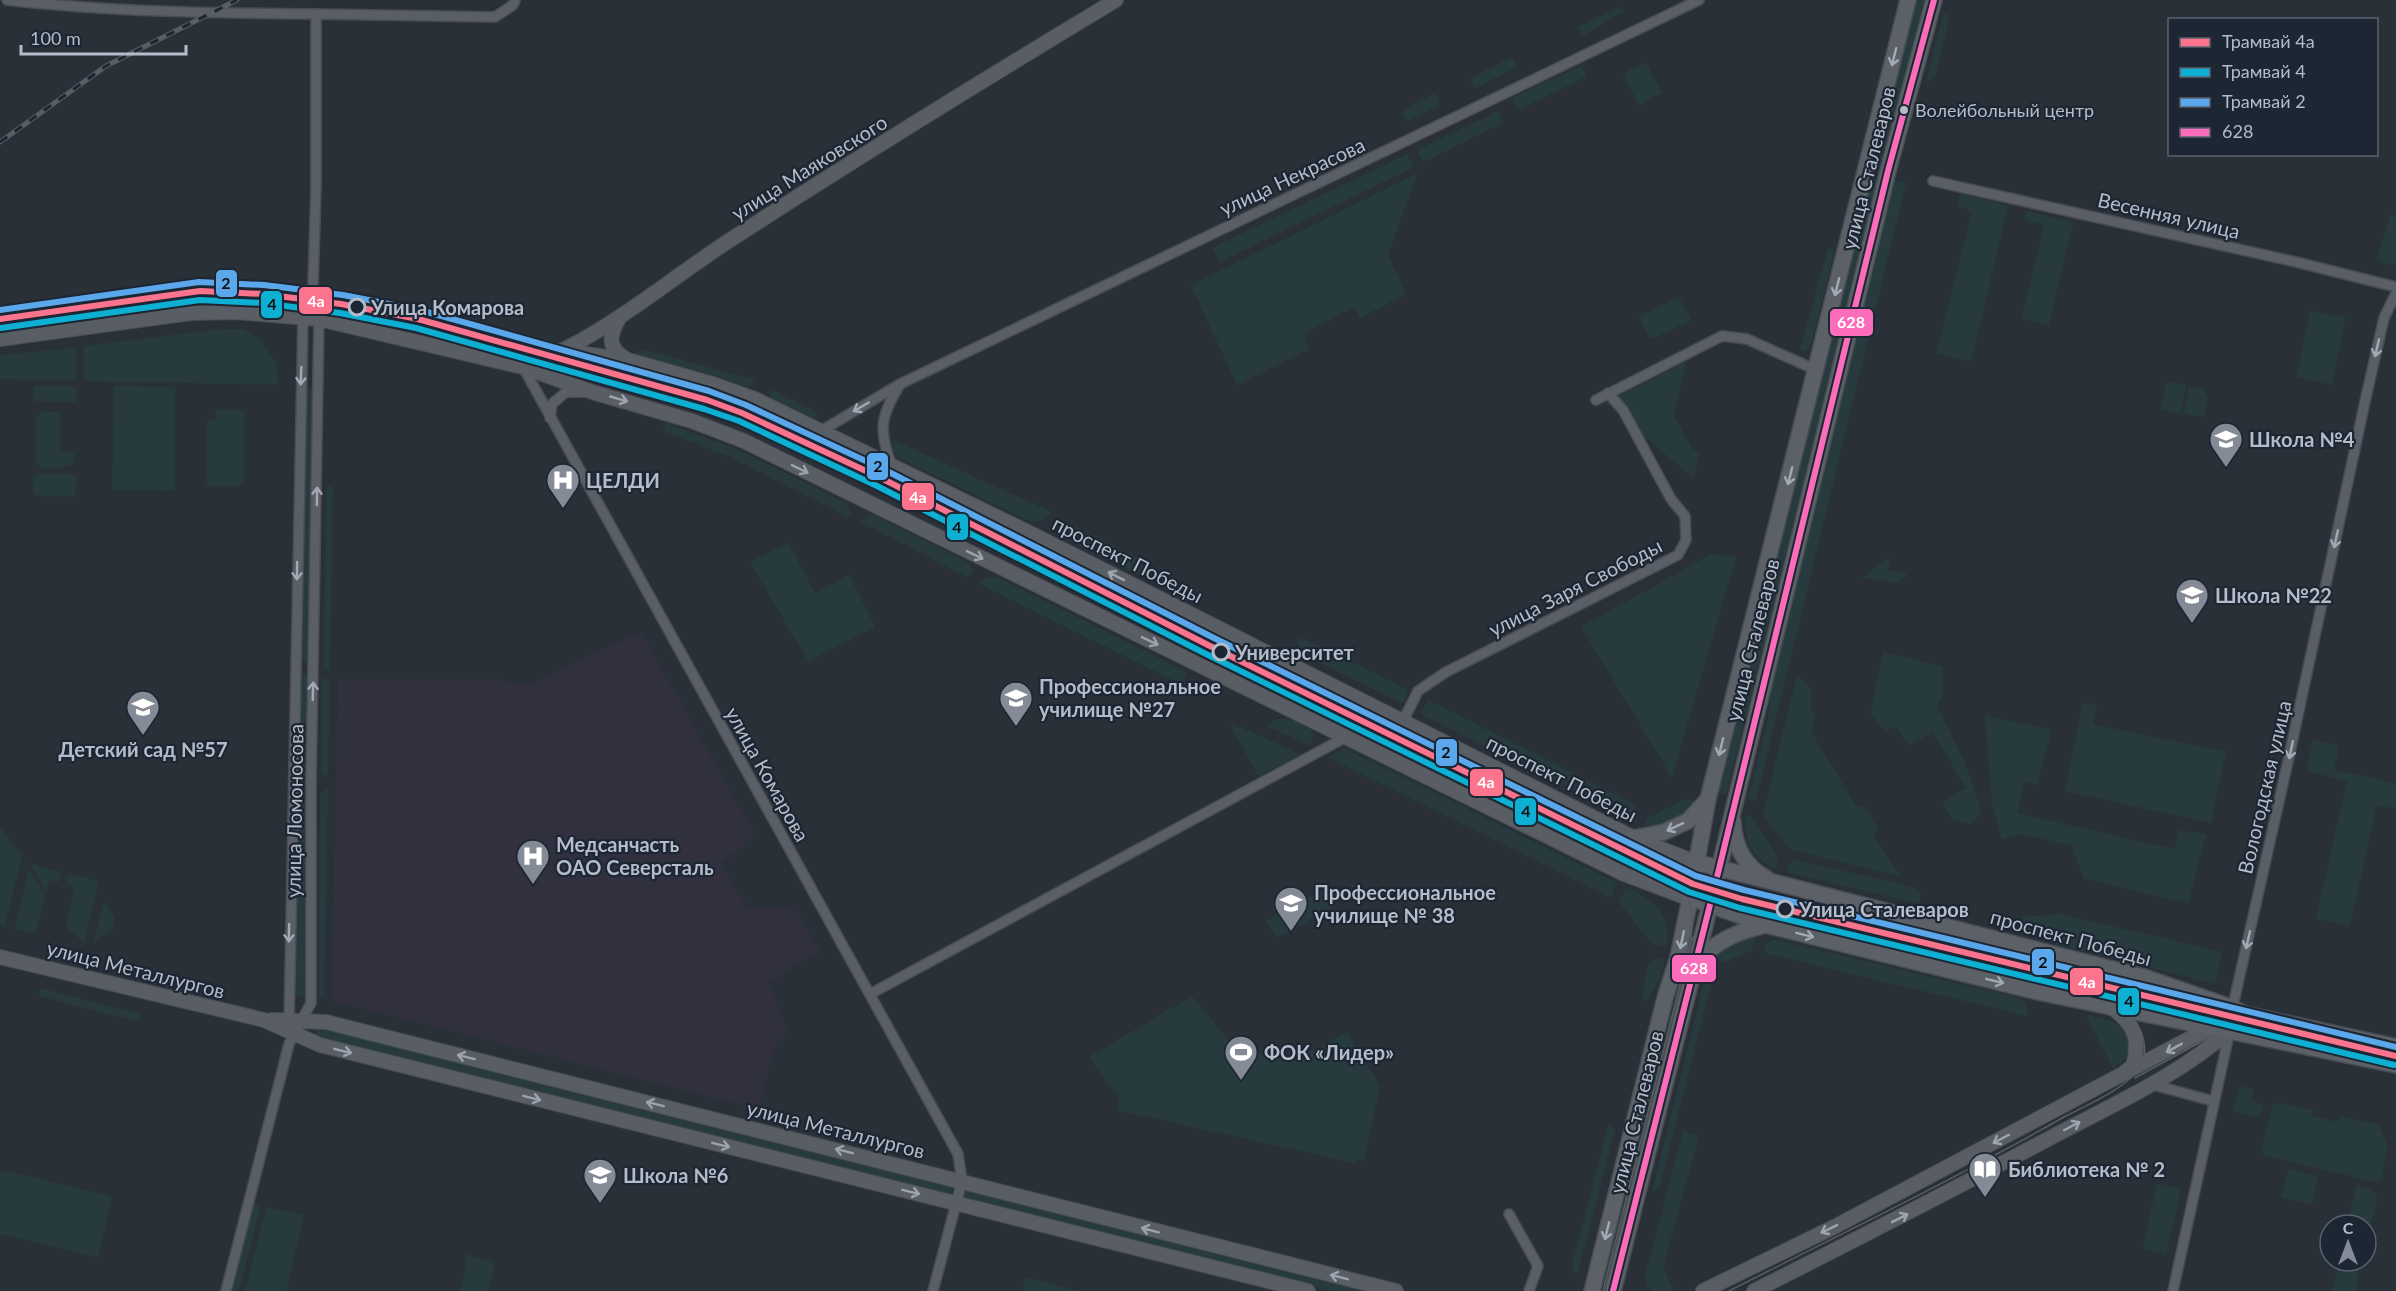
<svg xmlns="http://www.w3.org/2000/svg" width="2396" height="1291" viewBox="0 0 2396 1291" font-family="Lato,sans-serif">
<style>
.medical{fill:#31303e}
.green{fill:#273a3e}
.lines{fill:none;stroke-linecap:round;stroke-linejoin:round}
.street-casing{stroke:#484c53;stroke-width:12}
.secondary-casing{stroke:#484c53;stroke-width:16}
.primary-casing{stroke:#484c55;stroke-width:18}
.street{stroke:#5a5e66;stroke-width:9}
.secondary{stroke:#595d64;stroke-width:14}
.primary{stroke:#5c6168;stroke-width:15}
.tram{stroke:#595d64;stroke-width:1.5}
.rail-casing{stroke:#595d64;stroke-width:5}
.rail{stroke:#1d2633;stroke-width:3;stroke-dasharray:9;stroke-linecap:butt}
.bus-1-casing{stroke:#1d2633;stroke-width:10}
.bus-1{stroke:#fb6dba;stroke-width:6}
.tram-1-casing{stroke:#1d2633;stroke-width:10}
.tram-2-casing{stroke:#1d2633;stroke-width:10}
.tram-3-casing{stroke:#1d2633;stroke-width:10}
.tram-1{stroke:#fc738d;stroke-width:6}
.tram-2{stroke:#0dafd3;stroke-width:6}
.tram-3{stroke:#5aa8eb;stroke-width:6}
.oneway{stroke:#a2aab6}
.oneway2{stroke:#a2a9b5}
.oneway3{stroke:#9da4b0}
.bus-dot{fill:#b4bcc9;stroke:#1d2633;stroke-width:2}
.stop-dot{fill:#1d2633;stroke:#b4bcc9;stroke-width:3}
.labels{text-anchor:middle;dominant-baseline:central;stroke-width:4.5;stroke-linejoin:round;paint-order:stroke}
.bus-label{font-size:18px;fill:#b4bcc9;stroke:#1d2633;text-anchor:start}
.street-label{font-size:20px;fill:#b4bcc9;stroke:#1d2633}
.stop-label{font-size:20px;font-weight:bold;fill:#b4bcc9;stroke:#1d2633;text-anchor:start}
.poi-label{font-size:20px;font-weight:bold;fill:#b4bcc9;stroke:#1d2633;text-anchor:start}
.line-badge{stroke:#1d2633;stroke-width:2}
.badge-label{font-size:16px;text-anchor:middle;font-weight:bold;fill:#fff}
.pale-badge-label{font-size:16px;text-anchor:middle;font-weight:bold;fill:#111}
</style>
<rect width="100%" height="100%" fill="#2a3038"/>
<path class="medical" d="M641,632L755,835L721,864L748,909H795L820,951L769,982L788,1033L776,1042L759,1109L331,1001L338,679H495L525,686Z"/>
<path class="green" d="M1917,0H1925L1883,167L1874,165Z
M1620,7L1623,11L1582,37L1578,27Z
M1943,13L1950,15L1935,77L1926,82Z
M1512,57L1517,67L1475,88L1470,78Z
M1646,62L1662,93L1639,105L1623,73Z
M1582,65L1587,76L1518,110L1512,98Z
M1435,93L1440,105L1406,122L1401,111Z
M1498,111L1503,123L1423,163L1417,150Z
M1407,154L1414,167L1220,262L1212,248Z
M1417,174L1388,255L1406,294L1360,318L1354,307L1304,333L1309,349L1237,385L1191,285Z
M1871,176L1879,177L1726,796L1717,793Z
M1895,180L1906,183L1756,801L1748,800L1768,718L1770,692Z
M1960,193L2008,206L1971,362L1936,354L1972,212L1958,206Z
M2026,211L2073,222L2049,325L2022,318L2044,225L2024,220Z
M2390,215L2396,217V261L2392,266L2378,260V255Z
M1828,248L1835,250L1810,348L1805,351L1800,350Z
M1679,297L1691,320L1650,340L1639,317Z
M2310,311L2346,318L2332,385L2297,377Z
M219,329H243L259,338L276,362L278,385L84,381V346Z
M76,348V380L0,379V355Z
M641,349L756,380L751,386L746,387L716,376L635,354Z
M1687,361L1674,415L1692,449L1700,451L1693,478L1606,403Z
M2170,382L2186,385L2180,414L2161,410L2165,385Z
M34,386H76V402L34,401Z
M114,386L175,387V491L112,490Z
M2189,387L2203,389L2208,397L2204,417L2184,414Z
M770,389L818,412L814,420L771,400Z
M304,390H314L310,662H301Z
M216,409L244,410V482L239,486H210L206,482L207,420H215Z
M43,412H61L60,452L74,453V463L68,467L42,468L36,462V418Z
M666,423L737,449L845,502L852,512L850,518L732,458L663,431Z
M891,439L1052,512L1044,520L1032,522L896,457Z
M38,473L76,474L75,497L37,496L33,491V477Z
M327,486H333L330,670H323Z
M871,514L971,564L973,572L967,577L859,521Z
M1064,521L1146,562L1147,565L1143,574L1139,576L1057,535L1055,530L1059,523Z
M788,543L815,593L849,575L875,627L808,661L750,562Z
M1711,554L1736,557L1672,777L1581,627Z
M1890,556L1888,570L1908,574L1898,583L1862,578Z
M997,577L1187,672L1181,684L978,583L986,578Z
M1300,637L1409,690L1402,704L1310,658L1297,643Z
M1883,652L1943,667L1942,697L1937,706L1965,763L1982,812L1970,824L1952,820L1942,803L1966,788L1933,732L1909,745L1895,726L1886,732L1870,714Z
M301,674H309L305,997L294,994Z
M1797,674L1812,690L1810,709L1815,712L1812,733L1857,807L1862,804L1879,830L1873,835L1901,877L1788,849L1763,814Z
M321,679H330L328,778L321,773Z
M1428,700L1636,805L1629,817L1420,714Z
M2083,703L2097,705L2093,724L2226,752L2211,823L2065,791Z
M1985,715L2052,730L2037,785L2024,782L2017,813L2174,849L2179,830L2206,834L2188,903L2084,879L2072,846L2023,834L2002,839L1992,803Z
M1276,719H1290L1312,730L1314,736L1310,746L1267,726Z
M1229,722L1300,754L1258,776Z
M2313,740L2339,746L2334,770L2396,783V809L2377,805L2350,926L2316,919L2347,781L2306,771Z
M1344,748L1617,883L1611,898L1328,757Z
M328,788L324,999L319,997L320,794Z
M1687,798L1694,801C1683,819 1666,827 1645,825L1646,819Z
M1745,814L1752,816L1779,859L1776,869C1751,858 1744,841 1745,814Z
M0,827L22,856L5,926L0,925Z
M1797,860L1913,887L1921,894L1920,900L1916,903L1787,872L1788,864Z
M30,863L61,872L58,883L49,880L46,891Z
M29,869L45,896L35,934L14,929Z
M68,873L99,881L84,943L66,927L75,887L66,884Z
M1626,887C1656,902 1670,912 1667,948L1652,944L1619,902Z
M1322,889L1333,907L1277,938L1266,921Z
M105,900L115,920L112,931L93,943Z
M2061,914L2222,952L2215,984L2054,944L2019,927L2021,917Z
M1755,935L1752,951L1724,962L1714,960C1722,942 1737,940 1755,935Z
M1773,939L2012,996C2023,1000 2029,1003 2027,1016L1764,953L1765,945Z
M1657,958L1665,960L1660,978L1646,1003L1642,994L1649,963Z
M1682,963L1689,965L1609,1283L1602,1281Z
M119,964L175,977L173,984L117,971Z
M1707,970L1714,972L1660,1187L1652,1192Z
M41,988L141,1014L139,1022L39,996Z
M1192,996L1235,1048L1293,1061L1347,1032L1380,1086L1364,1161L1356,1159L1355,1163L1116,1110L1119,1098L1089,1057Z
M2086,1015C2104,1019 2131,1022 2130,1045C2129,1057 2123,1062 2113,1068Z
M317,1027L953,1186L951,1195L315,1037Z
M2239,1086L2254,1089L2251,1101L2263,1104L2260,1117L2233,1111Z
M2278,1103L2313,1110L2312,1116L2338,1122L2340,1116L2378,1124L2388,1146L2382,1179L2375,1182L2265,1155L2262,1149L2272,1106Z
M1609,1123L1615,1130L1578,1273L1574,1272L1572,1264Z
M1683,1131L1699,1136L1663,1267L1674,1291H1652L1646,1286L1645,1276Z
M2288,1169L2318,1176L2312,1204L2281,1198Z
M0,1170L112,1196L98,1258L0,1234Z
M2157,1183L2181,1189L2166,1255L2143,1248Z
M2357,1185L2374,1190C2381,1205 2371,1220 2366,1234V1225H2347Z
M965,1189L1371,1291H1332L963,1198Z
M252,1203L261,1205L239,1291H230Z
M266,1207L304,1215L286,1291H245Z
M464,1254L495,1262L488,1291H460L466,1265Z
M2339,1261H2359C2357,1272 2358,1280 2356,1291H2332Z
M1025,1277L1080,1291H1022Z"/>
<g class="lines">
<defs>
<path id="street" d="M7,0C110,12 213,13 316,14
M1933,181L2292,261L2396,287
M312,318L316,187V14L495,17L513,5L515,0
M523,367L958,1154L962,1181L933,1291
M1596,400L1722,336L1747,339L1816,370
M550,418L552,404L566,392H585
M821,431L900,384L1699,0
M891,464C879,431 880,417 899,386
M1403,721L1418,691L1446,672L1678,555L1686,540L1685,516L1671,499L1623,410L1608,393
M870,994L1346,737
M2232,1010L2289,757L2366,397L2384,318L2396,293
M289,1024L303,317
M2150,1084L2213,1101
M1509,1214L1538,1266L1529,1291
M226,1291L289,1044L311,1003V783L319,319
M2173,1291L2230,1030"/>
<path id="secondary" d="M619,318C609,336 607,348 626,359
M0,339L191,313L236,312L319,319L523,367L592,392L692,421L744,441L1624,874L1690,899
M564,351L628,360L713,384L755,399L1036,536L1634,838L1695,862
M523,367C600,340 660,286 727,242C855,159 985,79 1116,0
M0,957L264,1020L320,1045L1308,1291
M2111,1007C2133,1023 2141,1037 2133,1066L2125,1072
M272,1020L326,1022L1396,1291
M1703,1291L1834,1227L2213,1026L2245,1014
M1754,1291C1853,1241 1952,1190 2050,1138C2110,1106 2180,1075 2230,1030"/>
<path id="primary" d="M1733,821C1734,845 1744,866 1766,878
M1634,838L1664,832L1688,821L1708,799
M1695,862L2147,978L2233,1008L2245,1014L2396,1047
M1702,902L1766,925L2038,992L2396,1065
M1696,962C1719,940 1735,932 1766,925
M2170,1019L2178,1017L2185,1010L2186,997L2182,990
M1592,1291L1665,998L1678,957L1690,899L1708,799L1908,0
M1613,1291L1719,869L1888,171L1934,0"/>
</defs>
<use href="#street" class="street-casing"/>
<use href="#secondary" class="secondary-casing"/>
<use href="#primary" class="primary-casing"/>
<use href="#street" class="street"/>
<use href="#secondary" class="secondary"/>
<use href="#primary" class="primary"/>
<path class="tram" d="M1691,941C1710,914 1714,911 1747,905
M2135,1078L2217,1033L2244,1022
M1603,1291L1691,941C1693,903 1693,894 1662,869
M1729,1291C1841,1234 1955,1179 2064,1117C2085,1106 2128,1088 2140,1067C2155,1039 2130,1010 2109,994"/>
<defs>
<path id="rail" d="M0,142L106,66L237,0"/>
</defs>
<use href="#rail" class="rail-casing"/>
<use href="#rail" class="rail"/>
<defs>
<path id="bus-1" d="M1613,1291L1719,869L1888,171L1934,0"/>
</defs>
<use href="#bus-1" class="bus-1-casing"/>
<use href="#bus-1" class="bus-1"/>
<defs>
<path id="tram-1" d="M0,319L200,291L263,294L341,304L418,319L707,400L742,413L881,478L1208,645L1693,884L1742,899L2396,1056"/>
<path id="tram-2" d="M1,328L200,300L262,303L340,313L416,328L704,409L739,421L877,486L1204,653L1689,892L1740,908L2394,1065"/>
<path id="tram-3" d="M0,310L199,282L264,285L343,295L420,310L709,391L746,405L885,470L1212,637L1696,876L1744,890L2396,1047"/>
</defs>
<use href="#tram-1" class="tram-1-casing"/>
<use href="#tram-2" class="tram-2-casing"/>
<use href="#tram-3" class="tram-3-casing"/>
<use href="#tram-1" class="tram-1"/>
<use href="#tram-2" class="tram-2"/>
<use href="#tram-3" class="tram-3"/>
</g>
<defs><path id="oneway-shaft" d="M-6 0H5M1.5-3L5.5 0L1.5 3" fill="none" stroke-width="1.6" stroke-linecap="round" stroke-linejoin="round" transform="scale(1.5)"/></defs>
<g class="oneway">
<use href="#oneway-shaft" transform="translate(1894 57) rotate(104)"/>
<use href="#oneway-shaft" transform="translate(1837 287) rotate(104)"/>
<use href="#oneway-shaft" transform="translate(1790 476) rotate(104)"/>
<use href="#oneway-shaft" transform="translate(1721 747) rotate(104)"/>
<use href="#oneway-shaft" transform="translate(1675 827) rotate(155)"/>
<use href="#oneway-shaft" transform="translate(1805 935) rotate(14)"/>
<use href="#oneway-shaft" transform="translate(1682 940) rotate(102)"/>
<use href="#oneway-shaft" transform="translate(1995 981) rotate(14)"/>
<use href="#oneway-shaft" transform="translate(1607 1231) rotate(104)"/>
</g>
<g class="oneway2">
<use href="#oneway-shaft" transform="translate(2377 348) rotate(103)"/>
<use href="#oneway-shaft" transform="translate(301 376) rotate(92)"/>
<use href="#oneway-shaft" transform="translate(861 407) rotate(150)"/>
<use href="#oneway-shaft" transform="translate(317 496) rotate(-89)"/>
<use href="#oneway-shaft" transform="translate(2336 539) rotate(102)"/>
<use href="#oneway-shaft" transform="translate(297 571) rotate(91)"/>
<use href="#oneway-shaft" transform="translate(313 691) rotate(-88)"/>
<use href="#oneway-shaft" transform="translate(2291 750) rotate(102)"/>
<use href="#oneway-shaft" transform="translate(289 933) rotate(91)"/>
<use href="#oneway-shaft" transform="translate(2248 940) rotate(103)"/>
</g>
<g class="oneway3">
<use href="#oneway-shaft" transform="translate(619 399) rotate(16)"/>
<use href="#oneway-shaft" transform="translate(800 469) rotate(26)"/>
<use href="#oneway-shaft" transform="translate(975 555) rotate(26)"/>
<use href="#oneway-shaft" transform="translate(1116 576) rotate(-153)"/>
<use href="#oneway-shaft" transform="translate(1150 641) rotate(26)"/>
<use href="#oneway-shaft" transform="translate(2174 1048) rotate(151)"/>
<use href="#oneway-shaft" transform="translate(343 1051) rotate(14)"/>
<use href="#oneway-shaft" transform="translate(466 1057) rotate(-166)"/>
<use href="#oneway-shaft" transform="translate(532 1098) rotate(14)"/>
<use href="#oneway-shaft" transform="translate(655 1104) rotate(-166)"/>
<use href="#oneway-shaft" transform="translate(2072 1126) rotate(-28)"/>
<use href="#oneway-shaft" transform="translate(2001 1139) rotate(152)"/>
<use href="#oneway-shaft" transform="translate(721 1145) rotate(14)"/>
<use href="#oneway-shaft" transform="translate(844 1151) rotate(-166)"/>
<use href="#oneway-shaft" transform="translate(911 1192) rotate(14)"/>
<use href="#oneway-shaft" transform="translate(1900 1218) rotate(-27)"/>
<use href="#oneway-shaft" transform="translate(1829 1229) rotate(154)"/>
<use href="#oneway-shaft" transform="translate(1150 1230) rotate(-165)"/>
<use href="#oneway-shaft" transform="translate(1339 1277) rotate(-166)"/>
</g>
<defs>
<symbol id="school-pin" viewBox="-11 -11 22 30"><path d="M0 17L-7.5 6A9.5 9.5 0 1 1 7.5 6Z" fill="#848b96" stroke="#1d2633"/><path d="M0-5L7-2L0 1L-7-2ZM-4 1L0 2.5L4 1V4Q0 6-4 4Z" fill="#fff"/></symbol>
<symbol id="hospital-pin" viewBox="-11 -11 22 30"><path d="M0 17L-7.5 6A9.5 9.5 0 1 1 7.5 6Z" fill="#848b96" stroke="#1d2633"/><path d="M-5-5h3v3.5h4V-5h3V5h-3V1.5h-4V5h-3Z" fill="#fff"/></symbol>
<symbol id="university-pin" viewBox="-11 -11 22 30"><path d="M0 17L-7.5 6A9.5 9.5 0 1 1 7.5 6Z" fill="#848b96" stroke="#1d2633"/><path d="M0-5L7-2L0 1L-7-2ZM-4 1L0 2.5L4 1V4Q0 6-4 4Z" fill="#fff"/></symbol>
<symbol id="stadium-pin" viewBox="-11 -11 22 30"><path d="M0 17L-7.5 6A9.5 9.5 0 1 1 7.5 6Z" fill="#848b96" stroke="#1d2633"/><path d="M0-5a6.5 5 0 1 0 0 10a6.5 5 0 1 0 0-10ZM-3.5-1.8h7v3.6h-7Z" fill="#fff"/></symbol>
<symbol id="library-pin" viewBox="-11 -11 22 30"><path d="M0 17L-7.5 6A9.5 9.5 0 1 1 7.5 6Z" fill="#848b96" stroke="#1d2633"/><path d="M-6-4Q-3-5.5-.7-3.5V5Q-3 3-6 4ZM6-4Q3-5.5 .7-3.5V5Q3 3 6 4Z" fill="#fff"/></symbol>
</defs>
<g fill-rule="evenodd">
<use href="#school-pin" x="2207" y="420" width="38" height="52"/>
<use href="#hospital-pin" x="544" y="461" width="38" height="52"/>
<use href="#school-pin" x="2173" y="576" width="38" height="52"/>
<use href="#university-pin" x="997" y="679" width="38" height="52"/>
<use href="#school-pin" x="124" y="688" width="38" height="52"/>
<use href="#hospital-pin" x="514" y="837" width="38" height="52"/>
<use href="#university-pin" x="1272" y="884" width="38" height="52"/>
<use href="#stadium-pin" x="1222" y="1033" width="38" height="52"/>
<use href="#library-pin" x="1966" y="1150" width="38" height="52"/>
<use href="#school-pin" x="581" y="1156" width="38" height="52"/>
</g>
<circle class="bus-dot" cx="1904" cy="110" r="5"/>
<g class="stop-dot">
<circle cx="357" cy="307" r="8"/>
<circle cx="1221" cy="652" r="8"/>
<circle cx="1785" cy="909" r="8"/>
</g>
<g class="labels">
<g class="bus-label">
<text x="1915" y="110">Волейбольный центр</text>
</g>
<g class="street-label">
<text transform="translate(809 167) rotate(-32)">улица Маяковского</text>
<text transform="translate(1868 168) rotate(-76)">улица Сталеваров</text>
<text transform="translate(1292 176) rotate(-25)">улица Некрасова</text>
<text transform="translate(2169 215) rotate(13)">Весенняя улица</text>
<text transform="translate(1128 559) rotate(27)">проспект Победы</text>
<text transform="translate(1575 587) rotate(-27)">улица Заря Свободы</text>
<text transform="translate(1752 640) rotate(-76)">улица Сталеваров</text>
<text transform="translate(768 774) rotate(61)">улица Комарова</text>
<text transform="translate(1562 778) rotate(27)">проспект Победы</text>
<text transform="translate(2264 787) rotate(-77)">Вологодская улица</text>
<text transform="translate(294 811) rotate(-89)">улица Ломоносова</text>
<text transform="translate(2071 937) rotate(15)">проспект Победы</text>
<text transform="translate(136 969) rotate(14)">улица Металлургов</text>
<text transform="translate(1636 1112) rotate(-76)">улица Сталеваров</text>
<text transform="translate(836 1129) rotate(14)">улица Металлургов</text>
</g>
<g class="stop-label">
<text x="371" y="307">Улица Комарова</text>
<text x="1235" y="652">Университет</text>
<text x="1799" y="909">Улица Сталеваров</text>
</g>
<g class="poi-label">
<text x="2249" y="439">Школа №4</text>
<text x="586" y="480">ЦЕЛДИ</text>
<text x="2215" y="595">Школа №22</text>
<text x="1039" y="686">Профессиональное<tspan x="1039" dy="23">училище №27</tspan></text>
<text x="143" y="749" text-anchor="middle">Детский сад №57</text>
<text x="556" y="844">Медсанчасть<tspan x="556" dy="23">ОАО Северсталь</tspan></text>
<text x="1314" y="892">Профессиональное<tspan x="1314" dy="23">училище № 38</tspan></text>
<text x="1264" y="1052">ФОК «Лидер»</text>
<text x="2008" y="1169">Библиотека № 2</text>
<text x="623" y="1175">Школа №6</text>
</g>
</g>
<g class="line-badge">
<rect x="215" y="269" width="23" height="29" rx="6" fill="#5aa8eb"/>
<rect x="298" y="286" width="35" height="29" rx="6" fill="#fc738d"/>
<rect x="260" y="290" width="23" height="29" rx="6" fill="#0dafd3"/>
<rect x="1829" y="308" width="45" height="29" rx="6" fill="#fb6dba"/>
<rect x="866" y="452" width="23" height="29" rx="6" fill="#5aa8eb"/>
<rect x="901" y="482" width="34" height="29" rx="6" fill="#fc738d"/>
<rect x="946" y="513" width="23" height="28" rx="6" fill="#0dafd3"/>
<rect x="1435" y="738" width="23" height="29" rx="6" fill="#5aa8eb"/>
<rect x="1469" y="768" width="35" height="29" rx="6" fill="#fc738d"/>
<rect x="1514" y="797" width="23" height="29" rx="6" fill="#0dafd3"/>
<rect x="2031" y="948" width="24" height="28" rx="6" fill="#5aa8eb"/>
<rect x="1671" y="954" width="46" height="29" rx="6" fill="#fb6dba"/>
<rect x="2069" y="967" width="35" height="29" rx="6" fill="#fc738d"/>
<rect x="2117" y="987" width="23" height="29" rx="6" fill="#0dafd3"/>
</g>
<g class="badge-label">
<text x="316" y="307">4а</text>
<text x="1851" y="328">628</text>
<text x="918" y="503">4а</text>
<text x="1486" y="788">4а</text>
<text x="1694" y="974">628</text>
<text x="2087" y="988">4а</text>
</g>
<g class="pale-badge-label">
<text x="226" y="289">2</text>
<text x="272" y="310">4</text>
<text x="878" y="472">2</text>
<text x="957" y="533">4</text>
<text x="1446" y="758">2</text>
<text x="1526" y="817">4</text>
<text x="2043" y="968">2</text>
<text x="2129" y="1007">4</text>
</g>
<rect x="2168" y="18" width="210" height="138" fill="#1d2633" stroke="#59626f" stroke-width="1.5"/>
<rect x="2180" y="38" width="30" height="9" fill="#fc738d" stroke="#59626f" stroke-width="1.5"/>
<text x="2222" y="48" font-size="18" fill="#b4bcc9">Трамвай 4а</text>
<rect x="2180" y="68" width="30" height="9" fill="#0dafd3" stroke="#59626f" stroke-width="1.5"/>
<text x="2222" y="78" font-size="18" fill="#b4bcc9">Трамвай 4</text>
<rect x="2180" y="98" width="30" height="9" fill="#5aa8eb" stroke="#59626f" stroke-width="1.5"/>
<text x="2222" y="108" font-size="18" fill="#b4bcc9">Трамвай 2</text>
<rect x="2180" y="128" width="30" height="9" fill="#fb6dba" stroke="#59626f" stroke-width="1.5"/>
<text x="2222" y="138" font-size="18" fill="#b4bcc9">628</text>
<g transform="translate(2348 1243)"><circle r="28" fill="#1d2633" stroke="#59626f" stroke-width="1.5"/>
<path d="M0-4.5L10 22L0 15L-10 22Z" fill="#848b96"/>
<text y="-9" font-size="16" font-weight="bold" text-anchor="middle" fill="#b4bcc9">С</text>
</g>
<path d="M21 45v9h165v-9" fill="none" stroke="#b4bcc9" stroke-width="3"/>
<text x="30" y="45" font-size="18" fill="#b4bcc9" stroke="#1d2633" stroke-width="4.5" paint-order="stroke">100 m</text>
</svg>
